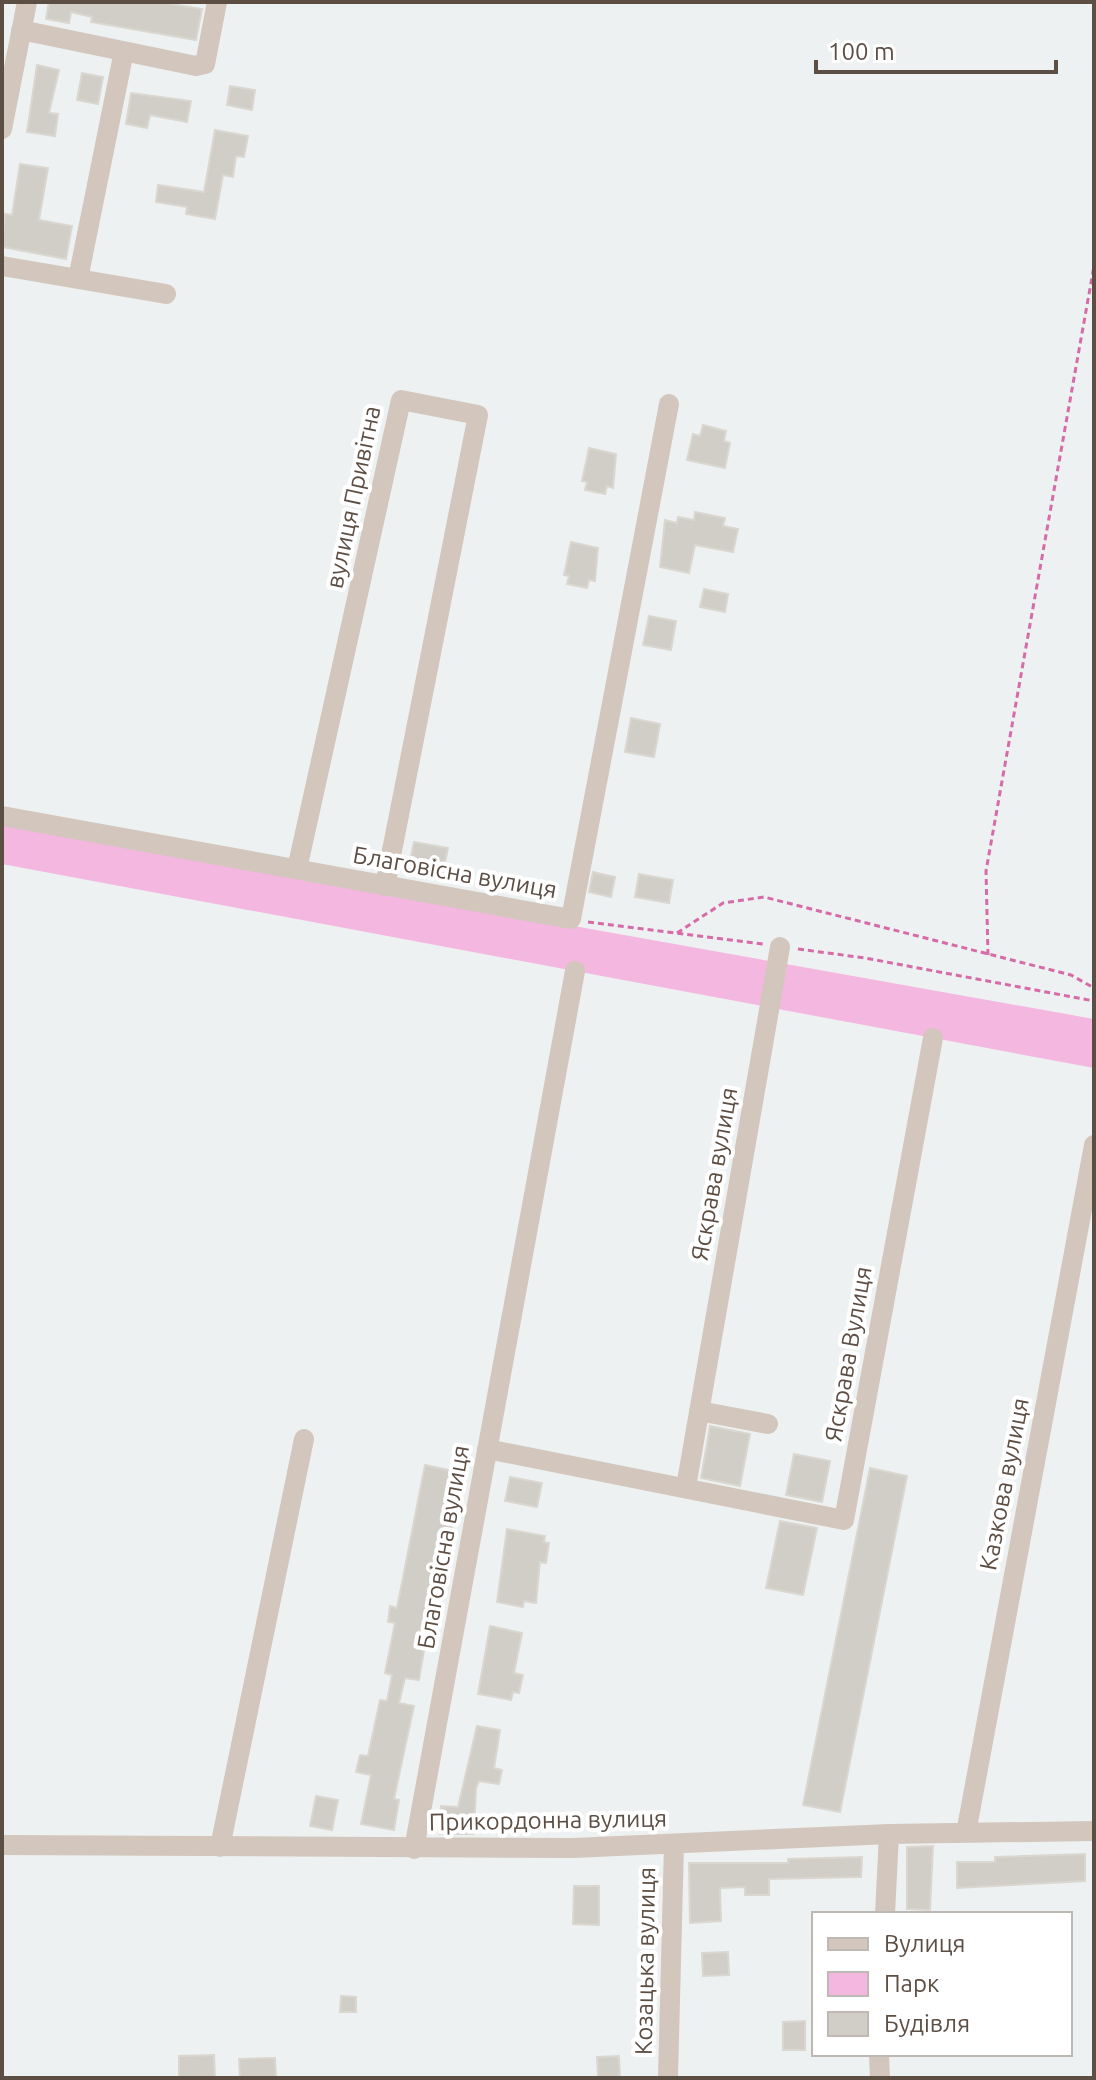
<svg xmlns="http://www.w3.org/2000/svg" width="1096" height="2080" viewBox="0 0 1096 2080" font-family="Ubuntu,sans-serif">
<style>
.green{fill:#f3b7e0}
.building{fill:#d1cdc7;stroke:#dad7d1;stroke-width:2}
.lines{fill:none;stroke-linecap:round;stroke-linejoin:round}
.path{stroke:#d56ca7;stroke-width:3;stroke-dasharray:6 4;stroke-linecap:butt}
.minor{stroke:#d2c6bd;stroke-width:20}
.labels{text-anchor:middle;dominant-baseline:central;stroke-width:8;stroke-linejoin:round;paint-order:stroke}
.street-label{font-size:24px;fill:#5d4e44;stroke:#fff}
</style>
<rect width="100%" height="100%" fill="#eef1f1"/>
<path class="green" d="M2,824L1094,1019V1068L2,864Z"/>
<path class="building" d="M49,2H160L202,9L196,40L91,22L92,17L71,12L69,23L46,19Z
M37,65L59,70L49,113L58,114L55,136L27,132Z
M82,73L103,77L98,104L77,100Z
M230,86L255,90L252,110L227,105Z
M131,93L191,101L187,122L150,115L147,128L126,124Z
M215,130L248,136L244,157L236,156L233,177L223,175L215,219L186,214L187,207L156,202L158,185L204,192Z
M20,164L48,168L39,220L72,226L66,259L2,247L5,214L12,215Z
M703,425L726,431L724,441L730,443L725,468L687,460L693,434L700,436Z
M589,448L616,454L613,488L607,486L605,494L585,490L587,482L582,481Z
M695,512L725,518L723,526L738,529L733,552L695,545L689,573L660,567L665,520L677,523L678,517L694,520Z
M571,542L598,548L595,581L589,580L587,588L567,584L569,576L564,575Z
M704,589L728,594L725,612L700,607Z
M649,616L676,621L671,650L643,645Z
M631,718L660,724L654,757L625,752Z
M414,842L448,848L443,872L409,865Z
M593,872L615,877L611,897L589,892Z
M639,874L673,880L669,903L635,897Z
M710,1426L750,1434L740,1486L701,1478Z
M794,1454L830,1461L822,1502L786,1495Z
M425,1465L459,1472L446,1521L453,1523L449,1544L442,1543L419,1680L405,1678L399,1703L414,1706L394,1799L399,1800L394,1830L361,1824L371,1775L356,1772L360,1755L368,1756L380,1700L387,1701L392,1675L385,1673L395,1623L388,1622L390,1606L397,1608Z
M870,1468L907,1476L840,1812L803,1805Z
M510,1477L542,1483L537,1507L505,1501Z
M780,1521L817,1528L803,1595L766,1588Z
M507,1529L545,1536L544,1542L549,1543L546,1563L540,1562L536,1603L524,1601L523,1607L497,1602Z
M490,1626L522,1633L514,1673L523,1675L519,1693L513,1692L511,1700L478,1694Z
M477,1726L500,1730L494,1768L502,1770L499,1784L479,1781L476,1788L474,1834H440L441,1806L458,1807Z
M316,1796L338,1800L332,1830L310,1826Z
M933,1846L930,1910L907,1909V1847Z
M1085,1854V1881L957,1888V1862H995V1857Z
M862,1857L861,1877L769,1879V1895H745V1887L720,1888L721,1921L690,1923L689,1863H788V1859Z
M574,1886H599V1925L573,1924Z
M728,1952L729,1975L703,1976L702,1953Z
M341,1996L356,1997V2012H340Z
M805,2021V2050H783V2022Z
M214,2055L215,2078H179V2056Z
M619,2056L620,2077L598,2078L597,2057Z
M275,2058L276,2078H240L239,2059Z"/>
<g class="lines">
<path class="path" d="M588,922L763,944
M677,933L723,903L764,897L1071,975L1094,988
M798,949L865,958L1094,1001
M988,955L986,871L1094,266"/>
<path class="minor" d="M21,30L196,66L205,64L217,2
M2,129L27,2
M2,266L166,294
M78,279L124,51
M2,816L571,919L669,404
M297,869L401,400L478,415L385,886
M699,1411L768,1424
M487,1449L844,1520L933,1038
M686,1487L780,947
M966,1833L1094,1145
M2,1845L573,1848L889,1834L1094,1831
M220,1847L304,1439
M414,1849L575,971
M885,1914L889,1834
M879,2054L880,2078
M668,2078L674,1844"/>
</g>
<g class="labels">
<g class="street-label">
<text transform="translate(353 497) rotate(-78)">вулиця Привітна</text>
<text transform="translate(455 872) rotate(10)">Благовісна вулиця</text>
<text transform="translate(714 1174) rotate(-80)">Яскрава вулиця</text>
<text transform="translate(848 1354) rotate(-80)">Яскрава Вулиця</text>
<text transform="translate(1004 1484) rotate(-79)">Казкова вулиця</text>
<text transform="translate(443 1547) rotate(-80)">Благовісна вулиця</text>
<text transform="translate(548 1820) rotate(-1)">Прикордонна вулиця</text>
<text transform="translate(645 1961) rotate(-89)">Козацька вулиця</text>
</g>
</g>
<rect width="1096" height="2080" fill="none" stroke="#5d4e44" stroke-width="8"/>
<rect x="812" y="1912" width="260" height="144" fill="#ffffff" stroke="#beb8b4" stroke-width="2"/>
<rect x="828" y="1938" width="40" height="12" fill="#d2c6bd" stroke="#beb8b4" stroke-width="2"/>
<text x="884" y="1952" font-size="24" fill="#5d4e44">Вулиця</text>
<rect x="828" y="1972" width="40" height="24" fill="#f3b7e0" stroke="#beb8b4" stroke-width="2"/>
<text x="884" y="1992" font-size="24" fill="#5d4e44">Парк</text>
<rect x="828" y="2012" width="40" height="24" fill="#d1cdc7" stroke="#beb8b4" stroke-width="2"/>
<text x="884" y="2032" font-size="24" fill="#5d4e44">Будівля</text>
<path d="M816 60v12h240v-12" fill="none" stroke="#5d4e44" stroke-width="4"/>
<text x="828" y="60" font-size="24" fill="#5d4e44" stroke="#ffffff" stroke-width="6" paint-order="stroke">100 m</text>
</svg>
